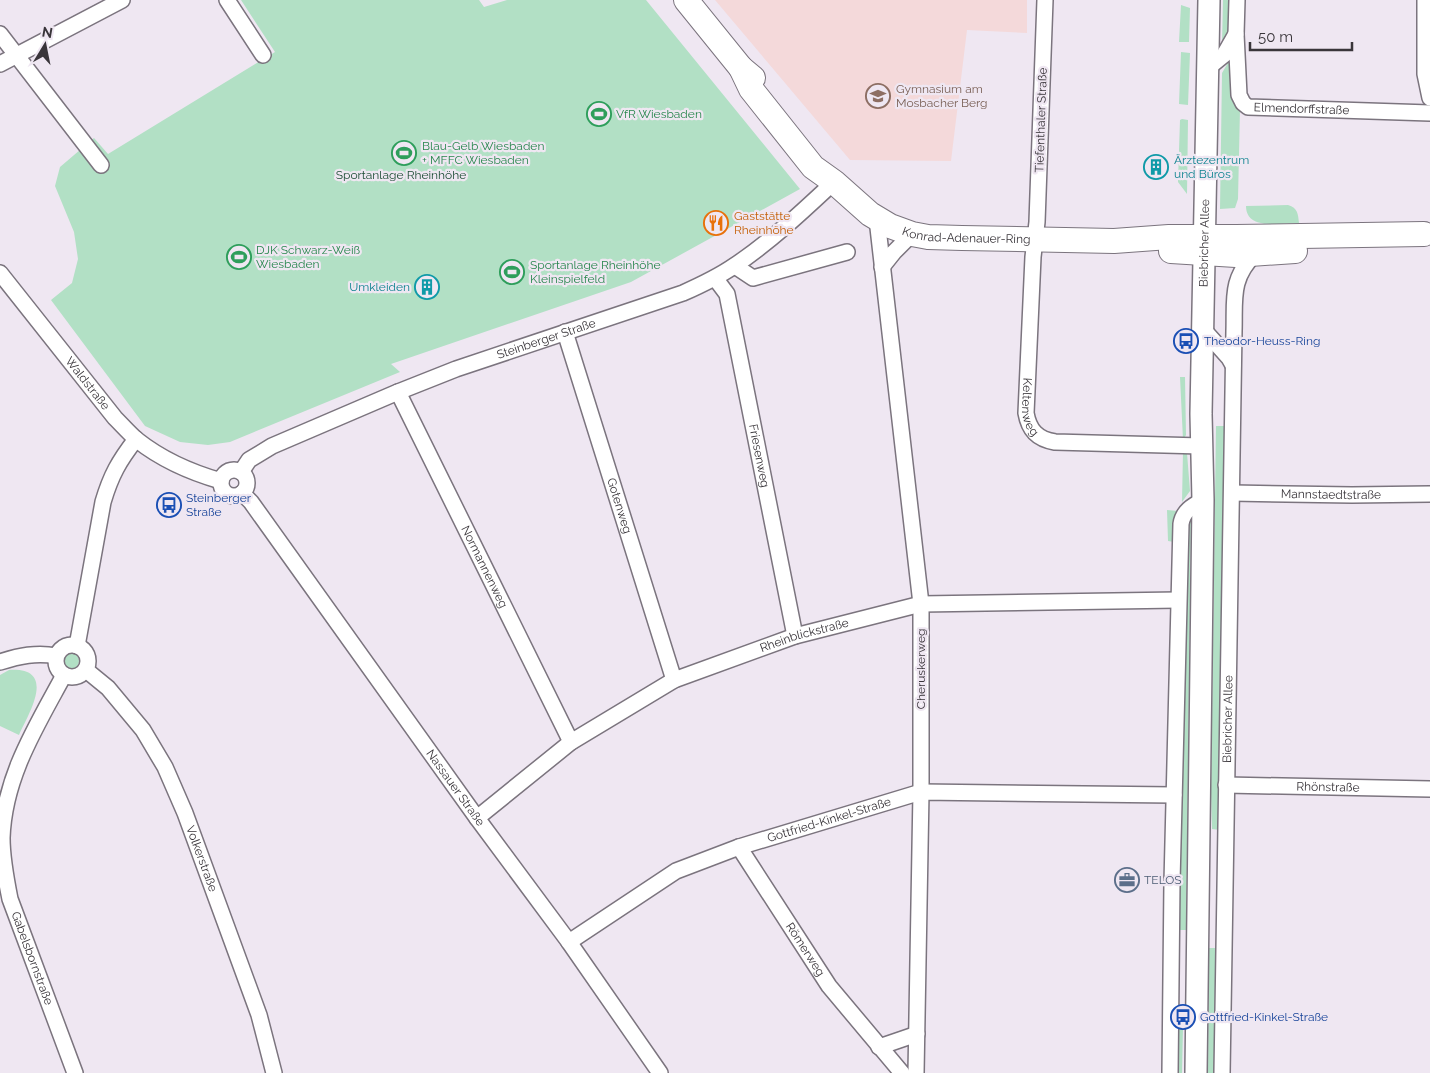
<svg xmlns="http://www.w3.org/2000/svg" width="1430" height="1073" viewBox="0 0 1430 1073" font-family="Raleway,sans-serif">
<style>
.education{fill:#f4d9da}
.green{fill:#b2e0c5}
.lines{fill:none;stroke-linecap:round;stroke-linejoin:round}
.minor-casing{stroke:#7b747e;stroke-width:18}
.secondary-casing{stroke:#7b747e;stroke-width:24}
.primary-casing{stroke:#7b747e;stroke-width:26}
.minor{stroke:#fff;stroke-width:15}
.secondary{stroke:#fff;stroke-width:21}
.primary{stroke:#fff;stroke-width:24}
.labels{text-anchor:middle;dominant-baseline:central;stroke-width:4.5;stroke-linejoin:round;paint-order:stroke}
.education-label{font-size:12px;fill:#785e54;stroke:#efe7f2;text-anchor:start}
.street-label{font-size:12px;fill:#39353a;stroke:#efe7f2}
.leisure-label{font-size:12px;fill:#27864d;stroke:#efe7f2;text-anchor:start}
.culture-label{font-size:12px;fill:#0d838f;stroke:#efe7f2;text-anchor:start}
.park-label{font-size:12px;fill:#1d4d35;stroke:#efe7f2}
.food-label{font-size:12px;fill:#c56008;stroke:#efe7f2;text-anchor:start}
.transit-label{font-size:12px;fill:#164399;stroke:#efe7f2;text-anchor:start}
.service-label{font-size:12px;fill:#4e5e75;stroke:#efe7f2;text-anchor:start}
</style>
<rect width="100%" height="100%" fill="#efe7f2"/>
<path class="education" d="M715,0H1027V33L967,30L951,161L850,160Z"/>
<path class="green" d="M241,0H479L484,7L507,0H646L800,189L631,282L391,364L400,372L230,442L208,445L180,442L145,426L51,300L72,283L78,259L74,232L55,186L60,167L94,138L108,154L275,52Z
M1223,0H1232L1231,33L1222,44Z
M1181,5L1190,8L1189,42H1179Z
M1181,52L1190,53L1188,105L1179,104Z
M1232,56L1240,109L1238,199L1235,208L1220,209L1222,73Z
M1182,119L1188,120L1187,194L1178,182L1180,120Z
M1288,205C1298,208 1298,214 1299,223C1282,223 1246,231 1246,206Z
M1180,377H1185L1186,435L1183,440Z
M1216,426H1225L1220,830L1212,829L1211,793Z
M1183,451L1187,453L1190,491L1182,502Z
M1167,510L1178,511L1175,516L1174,542L1168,541Z
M1188,517H1191L1186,930H1178Z
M63 661a8 8 0 1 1 16 0a8 8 0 1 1-16 0Z
M9,670C58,667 29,713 19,735L0,726V675Z
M1209,948H1218L1217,1073H1208Z
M1177,1028H1183L1182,1073H1176Z"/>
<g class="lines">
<defs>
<g id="minor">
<path d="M227,0L263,55"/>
<path id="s1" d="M1045,0L1037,222L1033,257L1026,413C1029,430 1037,439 1055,442L1201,446"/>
<path id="s2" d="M1237,0L1236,34L1239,95L1243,103L1248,107L1430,113"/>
<path d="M1425,0V74L1430,98"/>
<path d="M0,34L101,165"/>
<path d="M0,64L122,0"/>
<path d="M1208,68L1224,55L1236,34"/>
<path d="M877,219L921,604V792L916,1073"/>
<path d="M735,266L753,278L847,252"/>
<path d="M882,267L894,252L912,234"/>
<path id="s3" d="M0,273L115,418C122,425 129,433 137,440C161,459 193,473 221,481"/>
<path id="s4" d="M715,278L727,294L795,636"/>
<path d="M1203,329L1229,358L1233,365"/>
<path id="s5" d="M565,332L674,680"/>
<path id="s6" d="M398,392L571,742"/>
<circle cx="234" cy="483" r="13"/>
<path id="s7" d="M241,472L249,460L272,446L398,392L456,369L683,293C701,285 718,277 734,266C770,242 803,211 834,182"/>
<path id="s8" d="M242,493L251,502L477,818L569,942L660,1073"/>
<path id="s9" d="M1232,493L1352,495L1430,494"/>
<circle cx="72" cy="661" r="16"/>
<path d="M77,646L103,502C111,475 119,461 136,439"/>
<path d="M0,662C19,656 37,652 56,656"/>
<path id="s10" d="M86,670L108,688L143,730L165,767L185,813L259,1015L274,1073"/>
<path id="s11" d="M64,675C36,727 4,777 2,838C2,859 6,879 10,899L75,1073"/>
<path id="s12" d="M1226,785L1430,789"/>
<path id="s13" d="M477,818L571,742L674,680L795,636L921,604L1178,600"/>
<path id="s14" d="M739,847L829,986L902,1073"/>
<path id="s15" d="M569,942L676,871L739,847L921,792L1174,795"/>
<path d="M879,1047L917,1034"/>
<path d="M1170,1073L1172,882L1181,524C1183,511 1192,506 1203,500"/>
<path id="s16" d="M1222,1073L1234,331C1235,299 1230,279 1255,254"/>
</g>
<g id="secondary">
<path id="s17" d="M1196,1073L1203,500L1201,414L1209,0"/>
</g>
<g id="primary">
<path d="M686,0L741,68L753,78"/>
<path id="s18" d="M741,68L751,89L813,167L834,182L870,214L890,226L912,234L928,237L962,238L1114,241L1169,237H1236L1424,234"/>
<path d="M1171,251L1236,255L1295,251"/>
</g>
</defs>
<use href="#minor" class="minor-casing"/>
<use href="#secondary" class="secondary-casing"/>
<use href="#primary" class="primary-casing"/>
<use href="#minor" class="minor"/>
<use href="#secondary" class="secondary"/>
<use href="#primary" class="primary"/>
</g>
<defs>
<symbol id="school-ring" viewBox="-11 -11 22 22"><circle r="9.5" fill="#efe7f2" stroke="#8d6e63" stroke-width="1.5"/><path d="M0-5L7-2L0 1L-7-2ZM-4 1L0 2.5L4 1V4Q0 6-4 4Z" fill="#8d6e63"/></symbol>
<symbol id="stadium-ring" viewBox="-11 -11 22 22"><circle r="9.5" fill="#efe7f2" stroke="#2e9e5b" stroke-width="1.5"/><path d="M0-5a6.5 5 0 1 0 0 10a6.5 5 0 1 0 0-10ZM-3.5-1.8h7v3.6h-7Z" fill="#2e9e5b"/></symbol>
<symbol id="building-ring" viewBox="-11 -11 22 22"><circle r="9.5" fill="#efe7f2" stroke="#0f9aa8" stroke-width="1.5"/><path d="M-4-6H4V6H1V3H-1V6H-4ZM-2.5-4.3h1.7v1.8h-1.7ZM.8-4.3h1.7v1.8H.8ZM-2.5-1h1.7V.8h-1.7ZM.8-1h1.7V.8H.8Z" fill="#0f9aa8"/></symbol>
<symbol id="restaurant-ring" viewBox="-11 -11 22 22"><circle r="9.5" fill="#efe7f2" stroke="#e8710a" stroke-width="1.5"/><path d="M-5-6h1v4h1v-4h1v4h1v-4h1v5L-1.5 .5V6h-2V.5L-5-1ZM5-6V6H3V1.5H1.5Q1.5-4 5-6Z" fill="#e8710a"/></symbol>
<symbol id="bus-ring" viewBox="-11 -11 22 22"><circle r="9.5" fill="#efe7f2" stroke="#1a4fb4" stroke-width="1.5"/><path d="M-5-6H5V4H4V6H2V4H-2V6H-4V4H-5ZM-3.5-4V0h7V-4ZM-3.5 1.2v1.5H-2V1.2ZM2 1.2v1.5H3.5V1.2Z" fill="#1a4fb4"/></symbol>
<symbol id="office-ring" viewBox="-11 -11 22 22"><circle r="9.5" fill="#efe7f2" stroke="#5c6f8a" stroke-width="1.5"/><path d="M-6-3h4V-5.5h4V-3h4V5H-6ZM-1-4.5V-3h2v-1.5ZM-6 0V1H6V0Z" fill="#5c6f8a"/></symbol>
</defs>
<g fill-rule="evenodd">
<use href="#school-ring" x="864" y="82" width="28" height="28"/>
<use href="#stadium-ring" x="585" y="100" width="28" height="28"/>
<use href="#stadium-ring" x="390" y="139" width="28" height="28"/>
<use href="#building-ring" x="1142" y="153" width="28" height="28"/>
<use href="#restaurant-ring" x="702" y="209" width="28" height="28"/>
<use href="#stadium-ring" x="225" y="243" width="28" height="28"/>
<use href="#stadium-ring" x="498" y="258" width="28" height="28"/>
<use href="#building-ring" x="413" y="273" width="28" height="28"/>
<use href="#bus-ring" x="1172" y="327" width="28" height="28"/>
<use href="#bus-ring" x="155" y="491" width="28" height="28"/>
<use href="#office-ring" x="1113" y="866" width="28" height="28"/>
<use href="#bus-ring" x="1169" y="1003" width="28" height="28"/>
</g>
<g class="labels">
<g class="education-label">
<text x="896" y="89">Gymnasium am<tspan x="896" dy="14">Mosbacher Berg</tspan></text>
</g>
<g class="street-label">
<text stroke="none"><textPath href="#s2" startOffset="164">Elmendorffstraße</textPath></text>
<text transform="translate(1041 120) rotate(-88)">Tiefenthaler Straße</text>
<text stroke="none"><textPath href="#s18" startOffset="298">Konrad-Adenauer-Ring</textPath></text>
<text stroke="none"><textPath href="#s17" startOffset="830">Biebricher Allee</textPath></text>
<text stroke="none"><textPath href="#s7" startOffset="336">Steinberger Straße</textPath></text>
<text stroke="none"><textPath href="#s3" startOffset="141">Waldstraße</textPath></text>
<text stroke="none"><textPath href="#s1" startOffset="408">Keltenweg</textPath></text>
<text stroke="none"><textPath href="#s4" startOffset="185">Friesenweg</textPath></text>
<text stroke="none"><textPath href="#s9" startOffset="99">Mannstaedtstraße</textPath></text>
<text stroke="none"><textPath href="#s5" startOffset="182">Gotenweg</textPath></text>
<text stroke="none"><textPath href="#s6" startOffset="195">Normannenweg</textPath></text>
<text stroke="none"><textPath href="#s13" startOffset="379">Rheinblickstraße</textPath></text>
<text transform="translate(921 669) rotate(-90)">Cheruskerweg</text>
<text stroke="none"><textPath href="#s16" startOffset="354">Biebricher Allee</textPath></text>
<text stroke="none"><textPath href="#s12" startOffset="102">Rhönstraße</textPath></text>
<text stroke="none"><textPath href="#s8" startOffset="364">Nassauer Straße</textPath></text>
<text stroke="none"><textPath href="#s15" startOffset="290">Gottfried-Kinkel-Straße</textPath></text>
<text stroke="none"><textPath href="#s10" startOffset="225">Volkerstraße</textPath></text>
<text stroke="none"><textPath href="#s14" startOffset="122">Römerweg</textPath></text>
<text stroke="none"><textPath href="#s11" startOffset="301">Gabelsbornstraße</textPath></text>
</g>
<g class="leisure-label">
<text x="616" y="114">VfR Wiesbaden</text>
<text x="422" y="146">Blau-Gelb Wiesbaden<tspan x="422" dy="14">+ MFFC Wiesbaden</tspan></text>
<text x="256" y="250">DJK Schwarz-Weiß<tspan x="256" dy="14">Wiesbaden</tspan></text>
<text x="530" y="265">Sportanlage Rheinhöhe<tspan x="530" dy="14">Kleinspielfeld</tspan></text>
</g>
<g class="culture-label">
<text x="1174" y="160">Ärztezentrum<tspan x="1174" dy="14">und Büros</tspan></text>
<text x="410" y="287" text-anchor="end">Umkleiden</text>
</g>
<g class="park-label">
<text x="401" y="175">Sportanlage Rheinhöhe</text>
</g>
<g class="food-label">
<text x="734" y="216">Gaststätte<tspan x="734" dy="14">Rheinhöhe</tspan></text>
</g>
<g class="transit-label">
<text x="1204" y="341">Theodor-Heuss-Ring</text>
<text x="186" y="498">Steinberger<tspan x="186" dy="14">Straße</tspan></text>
<text x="1200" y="1017">Gottfried-Kinkel-Straße</text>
</g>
<g class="service-label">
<text x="1144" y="880">TELOS</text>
</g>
</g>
<g transform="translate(45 45) rotate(10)" stroke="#efe7f2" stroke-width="4" paint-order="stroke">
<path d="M0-4L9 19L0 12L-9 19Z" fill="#39353a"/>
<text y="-8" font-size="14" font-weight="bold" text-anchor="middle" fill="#39353a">N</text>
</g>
<path d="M1250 42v8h102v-8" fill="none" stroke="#39353a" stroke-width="2.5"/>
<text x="1258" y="42" font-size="15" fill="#39353a" stroke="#efe7f2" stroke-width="4" paint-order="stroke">50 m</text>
</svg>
